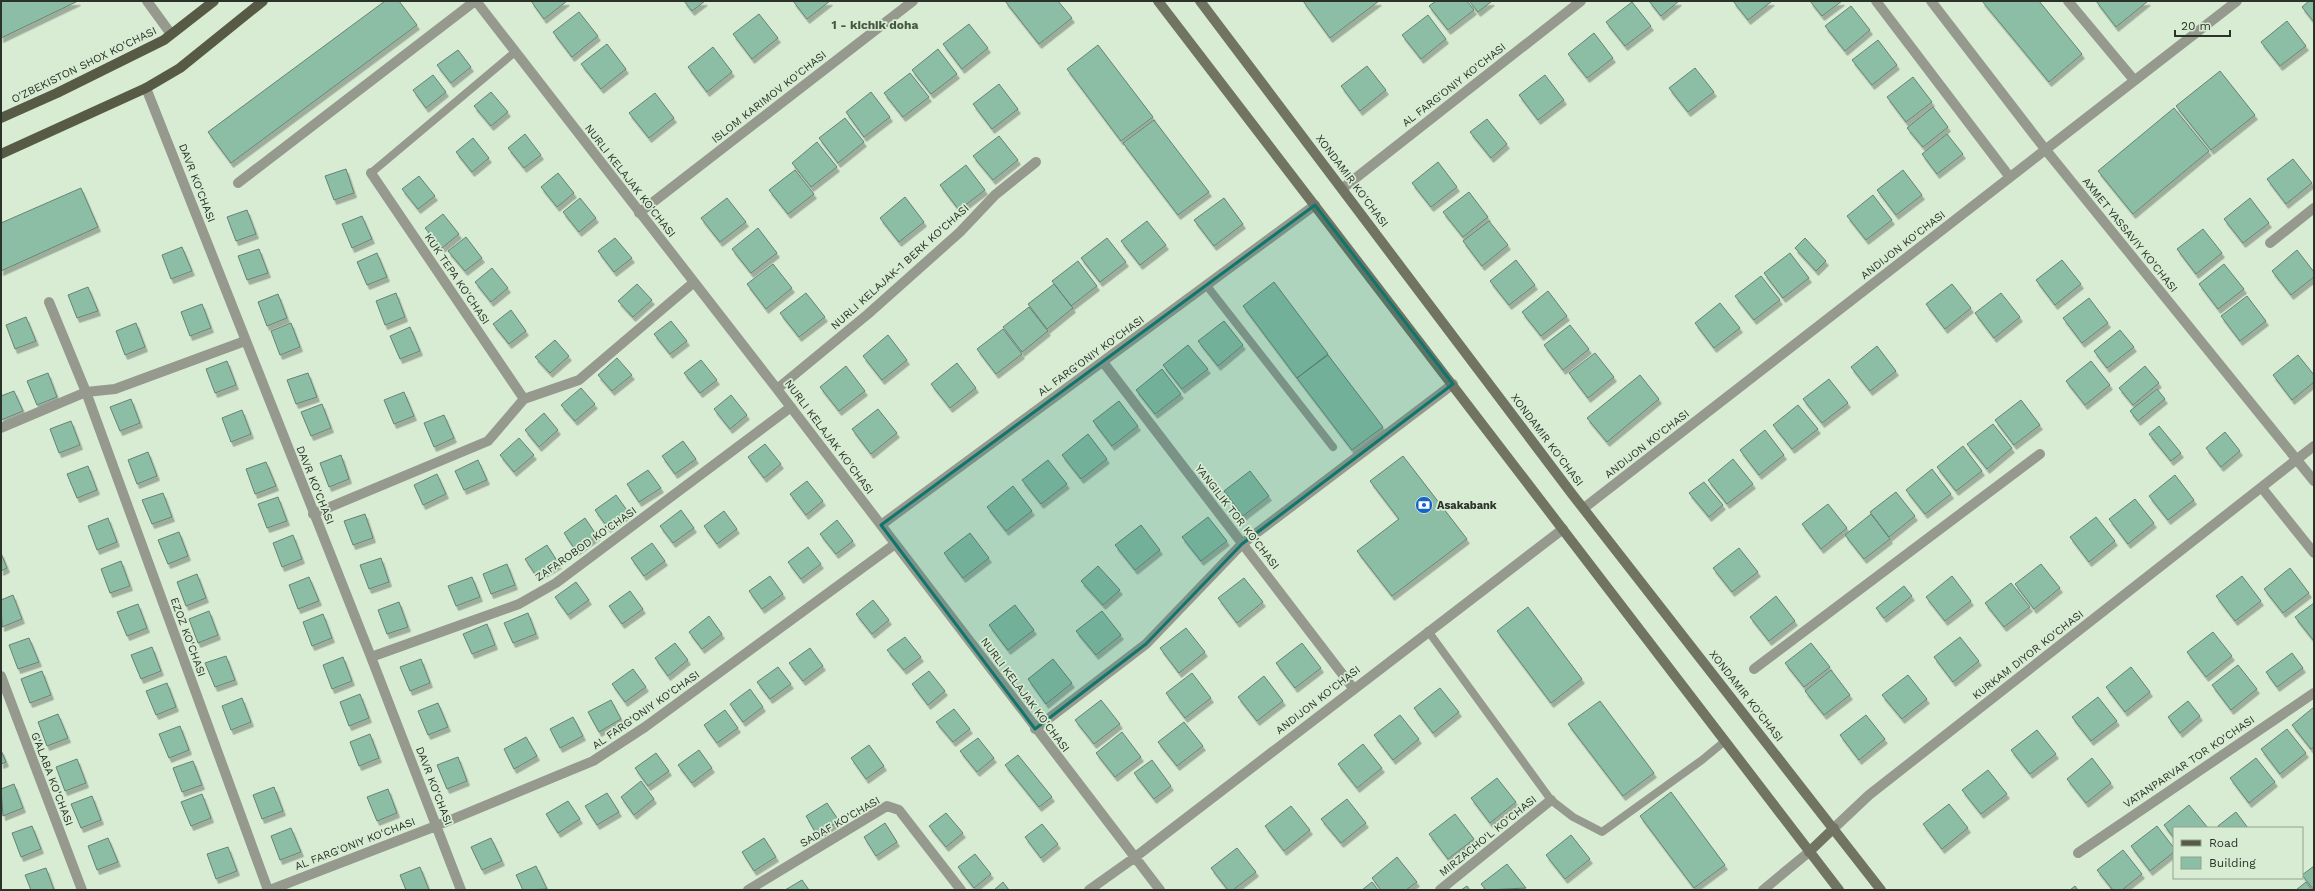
<svg xmlns="http://www.w3.org/2000/svg" width="2315" height="891" viewBox="0 0 2315 891" font-family="'Work Sans',sans-serif">
<style>
.building{fill:#8cbea6;stroke:#668375;filter:url(#shadow)}
.lines{fill:none;stroke-linecap:round;stroke-linejoin:round}
.lane{stroke:#96998d;stroke-width:8}
.street{stroke:#96998d;stroke-width:10}
.secondary{stroke:#717463;stroke-width:10}
.primary{stroke:#575b45;stroke-width:10}
.marked{fill:#0f766e;fill-opacity:0.2;stroke:#0f766e;stroke-width:3;stroke-linejoin:round}
.labels{text-anchor:middle;dominant-baseline:central;stroke-width:3.5;stroke-linejoin:round;paint-order:stroke}
.street-label{font-size:11px;fill:#2a3229;stroke:#d7ecd3}
.poi-label{font-size:11px;font-weight:bold;fill:#2a3229;stroke:#d7ecd3;text-anchor:start}
.neighbourhood-label{font-size:12px;font-weight:bold;fill:#465742;stroke:#d7ecd3}
</style>
<defs>
<filter id="shadow"><feDropShadow dx="2.5" dy="4.5" stdDeviation="0" flood-color="#0004"/></filter>
</defs>
<rect width="100%" height="100%" fill="#d7ecd3"/>
<path class="building" d="M1,1H78L1,38Z
M385,1H399L417,25L231,163L208,132Z
M531,1H567L544,19Z
M684,1H705L692,11Z
M793,1H830L807,19Z
M1005,1H1058L1072,18L1039,44Z
M1303,1H1379L1330,38Z
M1436,1H1467L1474,10L1448,30L1429,6Z
M1469,1H1492L1478,12Z
M1649,1H1679L1661,16Z
M1733,1H1772L1748,20Z
M1810,1H1842L1822,16Z
M1982,1H2039L2082,54L2049,82Z
M2096,1H2148L2116,27Z
M2309,1H2314V22L2302,7Z
M1632,2L1651,26L1625,46L1606,22Z
M1851,6L1870,30L1845,51L1825,26Z
M579,12L598,36L572,57L553,32Z
M759,14L778,38L752,59L733,34Z
M1428,15L1446,39L1421,59L1402,35Z
M2287,21L2306,46L2280,66L2261,42Z
M969,24L988,48L962,69L943,44Z
M1594,33L1613,58L1587,78L1568,54Z
M1878,40L1897,65L1872,85L1852,60Z
M607,44L626,69L601,89L581,64Z
M1098,45L1153,117L1121,141L1067,69Z
M713,47L732,72L707,92L688,67Z
M938,49L957,74L931,94L912,70Z
M458,50L471,67L451,83L437,65Z
M1367,66L1386,90L1360,111L1341,86Z
M1695,68L1714,92L1688,112L1669,88Z
M2220,71L2255,115L2211,150L2176,106Z
M910,73L929,97L903,117L884,93Z
M433,75L446,92L426,108L413,90Z
M1545,75L1564,100L1538,120L1519,95Z
M1913,77L1932,102L1906,122L1887,97Z
M999,84L1018,109L992,129L973,104Z
M491,92L508,112L491,126L474,106Z
M871,92L890,117L864,137L846,112Z
M655,93L674,118L649,138L629,113Z
M1933,107L1948,127L1923,147L1907,128Z
M2174,108L2209,151L2133,214L2098,171Z
M845,118L864,142L838,163L819,138Z
M1487,119L1507,144L1491,158L1470,132Z
M1154,120L1209,192L1178,215L1123,143Z
M525,134L541,155L524,168L508,148Z
M1947,134L1963,154L1937,174L1922,154Z
M999,136L1018,160L993,180L973,156Z
M473,138L489,158L472,172L456,152Z
M817,142L837,167L811,187L792,163Z
M2293,159L2312,183L2286,204L2267,179Z
M1438,162L1457,187L1431,207L1412,183Z
M966,165L985,190L959,210L940,185Z
M346,169L354,193L334,200L325,176Z
M795,170L814,194L788,214L769,190Z
M1903,170L1922,195L1896,215L1877,190Z
M558,173L574,193L557,207L541,187Z
M419,176L435,196L418,209L402,189Z
M81,188L98,227L1,271V223Z
M1469,192L1488,217L1463,237L1443,212Z
M1873,195L1892,220L1866,240L1847,216Z
M905,197L924,222L899,242L880,218Z
M580,198L596,218L579,232L563,212Z
M727,198L746,222L720,242L701,218Z
M1224,198L1243,224L1214,246L1194,220Z
M2250,198L2269,223L2243,243L2224,219Z
M247,210L256,234L236,241L227,217Z
M443,214L459,234L442,248L425,228Z
M362,216L372,239L352,248L342,224Z
M1147,221L1166,245L1140,265L1121,241Z
M1489,221L1508,245L1482,266L1463,241Z
M758,228L777,253L751,273L732,249Z
M2203,229L2222,253L2196,274L2177,249Z
M466,237L482,258L465,271L448,251Z
M615,238L632,258L614,272L598,251Z
M1107,238L1126,262L1100,282L1081,258Z
M1805,238L1826,261L1816,271L1795,248Z
M182,247L192,271L171,279L162,255Z
M259,249L268,273L247,280L238,256Z
M2297,250L2314,272V277L2291,295L2272,271Z
M377,253L387,277L367,285L357,262Z
M1790,253L1809,278L1783,298L1764,273Z
M1516,260L1535,285L1509,305L1490,281Z
M2062,260L2081,284L2055,305L2036,280Z
M1078,261L1097,286L1071,306L1052,281Z
M773,264L792,288L766,309L747,284Z
M2224,264L2244,289L2218,309L2199,284Z
M492,268L508,288L491,302L475,282Z
M1761,276L1780,300L1754,320L1735,296Z
M1274,282L1328,354L1297,378L1243,306Z
M637,284L652,300L633,317L618,301Z
M1054,284L1073,308L1047,329L1028,304Z
M1952,284L1971,308L1945,329L1926,304Z
M88,287L98,311L77,318L68,295Z
M1548,291L1567,316L1541,336L1522,312Z
M396,293L405,317L385,325L376,301Z
M806,293L825,317L799,337L780,313Z
M2001,293L2020,317L1994,338L1975,313Z
M278,294L287,318L267,326L258,302Z
M2247,296L2266,321L2240,341L2221,316Z
M2089,298L2108,323L2082,343L2063,318Z
M1720,303L1740,328L1714,348L1695,323Z
M202,304L211,328L190,336L181,312Z
M1029,307L1048,331L1022,352L1003,327Z
M511,310L526,331L509,344L493,324Z
M26,317L36,341L15,349L6,325Z
M671,321L687,341L670,354L654,334Z
M1224,321L1243,345L1218,366L1198,341Z
M136,323L145,347L125,355L116,331Z
M291,323L300,347L280,355L271,331Z
M1570,325L1589,349L1563,370L1544,345Z
M410,327L420,351L400,359L390,336Z
M1003,329L1022,354L996,374L977,349Z
M2120,330L2134,347L2107,368L2094,351Z
M888,335L907,360L882,380L863,356Z
M555,340L569,356L550,373L535,357Z
M1188,345L1208,369L1182,389L1163,365Z
M1877,346L1896,371L1870,391L1851,367Z
M1595,353L1614,377L1588,398L1569,373Z
M1328,355L1383,427L1352,450L1297,378Z
M2298,355L2314,375V382L2292,400L2273,375Z
M617,358L632,375L612,391L598,375Z
M701,360L717,380L700,393L684,373Z
M227,361L236,385L215,393L206,369Z
M2091,361L2110,385L2085,405L2066,381Z
M957,363L976,388L950,408L931,384Z
M846,366L865,391L839,411L820,387Z
M2145,366L2159,383L2133,405L2119,388Z
M1162,369L1181,394L1155,414L1136,390Z
M48,373L57,397L37,405L27,381Z
M308,373L317,397L296,404L287,380Z
M1640,375L1659,399L1607,442L1587,418Z
M1829,379L1848,403L1822,423L1803,399Z
M581,388L595,404L575,421L561,405Z
M2157,389L2165,399L2138,421L2130,411Z
M14,391L23,411L1,420V396Z
M404,392L414,416L394,424L384,400Z
M731,395L747,415L730,429L714,409Z
M131,399L140,423L120,431L110,407Z
M2021,400L2040,425L2014,445L1995,420Z
M1119,401L1138,426L1112,446L1093,421Z
M322,404L331,428L311,436L301,412Z
M1798,405L1818,429L1792,449L1773,425Z
M878,409L897,433L871,454L852,429Z
M242,410L251,434L231,442L222,418Z
M544,413L558,430L539,447L525,430Z
M444,415L454,438L434,447L424,423Z
M71,421L80,445L59,453L50,429Z
M1993,424L2012,448L1987,469L1967,444Z
M2159,426L2181,453L2171,461L2149,434Z
M1765,430L1784,455L1759,475L1740,450Z
M2225,432L2240,451L2221,467L2206,448Z
M1088,434L1107,459L1081,479L1062,455Z
M519,438L534,455L514,472L500,455Z
M683,441L696,459L675,474L662,456Z
M765,444L781,464L764,478L748,457Z
M1963,446L1982,471L1956,491L1937,467Z
M148,452L157,476L137,484L128,460Z
M341,455L349,479L329,487L320,463Z
M1403,456L1467,539L1392,596L1357,551L1399,519L1370,481Z
M1733,459L1753,484L1727,504L1708,480Z
M478,460L487,480L464,490L455,471Z
M1048,460L1067,484L1041,504L1022,480Z
M266,462L276,486L255,494L246,469Z
M88,466L97,490L77,498L67,474Z
M1932,469L1951,494L1925,514L1906,490Z
M648,470L661,488L639,502L627,484Z
M1250,471L1269,496L1243,516L1224,491Z
M437,474L446,494L423,505L414,485Z
M2175,475L2194,500L2168,520L2149,496Z
M807,481L823,501L806,515L790,494Z
M1704,482L1723,505L1709,517L1689,493Z
M1013,486L1032,511L1006,531L987,507Z
M1896,492L1915,516L1889,537L1870,512Z
M163,493L172,517L152,524L142,500Z
M616,495L629,513L608,528L595,510Z
M278,497L287,521L267,528L258,504Z
M2135,499L2154,523L2128,544L2109,519Z
M1828,504L1847,528L1821,549L1802,524Z
M681,510L694,528L673,543L660,526Z
M724,511L737,529L717,544L704,526Z
M365,514L373,538L353,545L344,521Z
M1871,514L1890,539L1864,559L1845,535Z
M1208,517L1227,541L1201,561L1182,537Z
M2096,517L2115,541L2089,562L2070,537Z
M108,518L117,542L97,550L88,526Z
M585,518L597,536L576,551L564,533Z
M837,520L853,541L836,554L820,534Z
M1141,525L1160,550L1135,570L1115,545Z
M179,532L188,556L168,564L158,540Z
M970,533L989,558L963,578L944,553Z
M293,535L302,559L282,567L273,543Z
M652,543L665,561L644,576L631,558Z
M547,545L559,564L537,577L525,559Z
M808,547L821,564L801,579L788,562Z
M1739,548L1758,572L1732,592L1713,568Z
M1,553L7,568L1,571Z
M381,558L389,582L369,589L360,565Z
M121,561L130,586L110,593L101,569Z
M507,564L515,585L491,594L483,574Z
M2041,564L2060,588L2034,609L2015,584Z
M1098,566L1120,590L1103,605L1081,581Z
M2290,568L2309,593L2283,613L2264,589Z
M197,574L206,598L186,606L177,582Z
M770,576L783,594L762,609L749,591Z
M1952,576L1971,601L1945,621L1926,597Z
M2242,576L2261,601L2235,621L2216,596Z
M309,577L319,601L298,609L289,585Z
M472,577L480,597L456,606L448,586Z
M1244,578L1263,602L1237,623L1218,598Z
M576,582L589,600L568,615L555,597Z
M2011,583L2030,607L2004,627L1985,603Z
M1904,586L1912,596L1884,618L1876,608Z
M630,591L643,609L622,624L609,606Z
M13,595L22,619L2,627L1,600Z
M1776,596L1795,621L1769,641L1750,617Z
M873,600L889,620L872,634L856,614Z
M399,602L408,627L387,634L378,610Z
M2314,603V641L2295,617Z
M138,604L147,628L127,636L117,612Z
M1015,605L1034,630L1008,650L989,625Z
M1528,607L1582,679L1551,703L1497,631Z
M209,611L218,635L198,643L189,619Z
M1102,611L1121,635L1096,655L1076,631Z
M528,613L536,634L513,643L504,623Z
M323,614L332,638L312,646L303,622Z
M709,616L722,634L702,649L689,632Z
M487,624L495,645L472,654L463,634Z
M1186,628L1205,652L1179,673L1160,648Z
M2213,632L2232,656L2206,677L2187,652Z
M905,637L921,657L904,670L887,650Z
M1960,637L1979,661L1953,682L1934,657Z
M29,638L39,662L18,669L9,645Z
M675,643L688,660L668,676L655,658Z
M1302,643L1321,668L1295,688L1276,663Z
M1811,643L1830,667L1804,687L1785,663Z
M152,647L161,671L141,679L131,655Z
M810,648L823,666L803,681L789,663Z
M2292,653L2303,668L2277,687L2266,672Z
M226,656L235,680L215,687L205,663Z
M343,657L352,681L332,689L323,665Z
M421,659L430,683L410,691L400,667Z
M1053,659L1072,683L1046,704L1028,679Z
M2238,665L2257,689L2231,710L2212,685Z
M778,667L791,684L770,699L757,682Z
M2131,667L2150,692L2125,712L2106,687Z
M633,669L646,687L625,702L612,684Z
M1831,670L1850,695L1824,715L1805,691Z
M42,671L51,695L30,703L21,679Z
M929,671L945,691L928,705L912,684Z
M1192,673L1211,698L1185,718L1166,693Z
M1908,675L1927,699L1902,719L1882,695Z
M1264,676L1283,701L1257,721L1238,697Z
M167,683L176,707L156,715L146,691Z
M1440,688L1459,712L1433,733L1414,708Z
M750,689L763,707L743,722L730,704Z
M360,694L369,718L349,726L340,702Z
M2098,697L2117,721L2091,741L2072,717Z
M242,698L251,722L231,730L222,706Z
M611,700L621,719L599,732L588,712Z
M1101,700L1120,724L1094,744L1075,720Z
M1600,701L1654,773L1623,796L1568,724Z
M2188,701L2200,716L2180,733L2168,717Z
M438,703L448,727L428,735L418,711Z
M2314,707V747L2311,749L2292,725Z
M954,709L970,729L953,742L936,722Z
M725,710L738,728L717,743L704,725Z
M58,714L68,738L47,746L38,722Z
M1400,715L1419,739L1393,760L1374,735Z
M1866,715L1885,739L1859,760L1840,735Z
M573,717L583,736L560,748L550,729Z
M1184,722L1203,746L1177,766L1158,742Z
M180,726L189,750L169,758L159,734Z
M2287,729L2306,753L2280,774L2261,749Z
M2037,730L2056,754L2030,774L2011,750Z
M1122,732L1141,757L1115,777L1096,753Z
M370,734L379,758L359,766L350,742Z
M526,737L537,756L514,769L504,749Z
M978,738L994,758L977,772L960,751Z
M1363,744L1382,768L1357,788L1338,764Z
M869,745L884,766L866,779L851,758Z
M1,750L6,762L1,764Z
M699,750L712,768L692,783L678,765Z
M656,753L669,771L648,786L635,768Z
M1018,755L1052,797L1039,807L1005,765Z
M458,757L467,781L447,789L437,765Z
M2092,758L2111,783L2086,803L2067,779Z
M2256,758L2275,782L2249,803L2230,778Z
M77,759L86,783L65,791L56,767Z
M1152,760L1171,786L1154,799L1134,773Z
M193,761L202,785L182,792L173,768Z
M1988,770L2007,794L1981,814L1962,790Z
M1497,778L1516,802L1490,823L1471,798Z
M641,781L654,799L634,815L621,797Z
M14,784L23,808L3,816L1,789Z
M274,787L283,811L262,819L253,795Z
M388,789L397,813L377,821L367,797Z
M1671,792L1725,865L1694,888L1640,816Z
M607,793L619,812L597,825L585,806Z
M202,794L211,818L191,826L181,802Z
M92,796L101,820L81,828L71,804Z
M1347,799L1366,823L1341,843L1321,819Z
M568,801L580,819L558,833L546,814Z
M827,803L839,821L817,835L806,816Z
M1949,804L1968,828L1942,849L1923,824Z
M2189,805L2208,828H2174V838L2164,825Z
M1291,806L1310,830L1284,851L1265,826Z
M2236,812L2248,828H2219L2218,826Z
M946,813L963,833L946,847L929,826Z
M1455,814L1474,839L1448,859L1429,834Z
M885,823L897,842L876,856L864,837Z
M1042,824L1058,844L1041,858L1025,837Z
M32,826L41,849L21,857L12,833Z
M2157,826L2174,848V852L2150,871L2131,846Z
M291,828L301,852L280,860L271,836Z
M1571,835L1590,859L1565,879L1546,855Z
M108,838L118,862L97,870L88,846Z
M491,838L502,861L482,870L471,847Z
M764,838L776,857L754,871L742,852Z
M228,847L237,871L216,879L207,854Z
M1237,848L1256,872L1233,890H1228L1211,868Z
M2123,850L2142,874L2122,890H2113L2097,870Z
M975,854L991,874L974,888L958,867Z
M1397,857L1417,882L1406,890H1381L1372,878Z
M1507,864L1526,888L1486,890L1481,884Z
M536,866L547,889L523,890L516,875Z
M2314,866V890L2302,875Z
M420,867L429,890H406L400,875Z
M46,868L54,890H31L25,875Z
M802,880L809,890H785Z
M1003,882L1009,890H994Z
M1372,882L1378,890H1362Z
M2306,882L2312,890H2296Z
M1467,886L1470,890H1461Z
M2075,886L2078,890H2070Z"/>
<g class="lines">
<path class="lane" d="M371,173L515,52
M1207,286L1333,447
M1428,631L1551,800L1573,817L1602,832L1702,760L1725,741"/>
<path class="street" d="M147,1L171,34
M476,1L777,389L1160,890
M1876,1L2009,176
M1931,1L2045,149L2314,481
M2068,1L2134,80
M146,88L371,657L461,890
M371,173L524,399
M238,183L475,1
M1343,188L1581,1
M639,213L913,1
M2270,243L2314,208
M49,302L86,392L268,890
M1103,362L1353,688
M777,389L868,314L960,232L995,195L1036,162
M1,428L86,392L115,389L245,341
M2262,488L2314,553
M1584,508L2237,1
M313,514L488,441L524,399L579,380L693,283
M881,525L1315,205
M371,657L519,604L556,583L791,407
M1754,669L2040,454
M1,676L82,890
M1035,729L1146,644L1242,544L1453,384
M1834,828L1869,795L2314,446
M2078,853L2314,693
M270,890L436,826L593,761L645,727L895,544
M748,890L887,806L899,810L961,890
M1089,890L1134,858L1563,529
M1440,890L1551,800
M1763,890L1809,852"/>
<path class="secondary" d="M1158,1L1839,890
M1200,1L1572,494L1881,890
M1809,852L1834,828"/>
<path class="primary" d="M1,118L57,93L164,40L214,1
M1,154L146,88L180,68L263,1"/>
</g>
<path class="marked" d="M1315,205L1453,384L1242,544L1146,644L1035,729L881,525Z"/>
<defs>
<symbol id="bank-disc" viewBox="-11 -11 22 22"><circle r="9.5" fill="#1563cd" stroke="#d7ecd3"/><path d="M-6-4H6V4H-6ZM0-2.3a2.3 2.3 0 1 0 0 4.6a2.3 2.3 0 1 0 0-4.6Z" fill="#fff"/></symbol>
</defs>
<g fill-rule="evenodd">
<use href="#bank-disc" x="1414" y="495" width="20" height="20"/>
</g>
<g class="labels">
<g class="street-label">
<text transform="translate(84 65) rotate(-26)">O'ZBEKISTON SHOX KO'CHASI</text>
<text transform="translate(1454 85) rotate(-38)">AL FARG'ONIY KO'CHASI</text>
<text transform="translate(769 97) rotate(-38)">ISLOM KARIMOV KO'CHASI</text>
<text transform="translate(630 181) rotate(52)">NURLI KELAJAK KO'CHASI</text>
<text transform="translate(1352 181) rotate(53)">XONDAMIR KO'CHASI</text>
<text transform="translate(197 183) rotate(69)">DAVR KO'CHASI</text>
<text transform="translate(2130 235) rotate(51)">AXMET YASSAVIY KO'CHASI</text>
<text transform="translate(1903 245) rotate(-38)">ANDIJON KO'CHASI</text>
<text transform="translate(900 267) rotate(-42)">NURLI KELAJAK-1 BERK KO'CHASI</text>
<text transform="translate(457 279) rotate(56)">KUK TEPA KO'CHASI</text>
<text transform="translate(1091 356) rotate(-36)">AL FARG'ONIY KO'CHASI</text>
<text transform="translate(829 437) rotate(53)">NURLI KELAJAK KO'CHASI</text>
<text transform="translate(1547 440) rotate(53)">XONDAMIR KO'CHASI</text>
<text transform="translate(1647 444) rotate(-38)">ANDIJON KO'CHASI</text>
<text transform="translate(315 485) rotate(68)">DAVR KO'CHASI</text>
<text transform="translate(1237 517) rotate(52)">YANGILIK TOR KO'CHASI</text>
<text transform="translate(586 544) rotate(-35)">ZAFAROBOD KO'CHASI</text>
<text transform="translate(188 637) rotate(70)">EZOZ KO'CHASI</text>
<text transform="translate(2028 655) rotate(-38)">KURKAM DIYOR KO'CHASI</text>
<text transform="translate(1025 695) rotate(53)">NURLI KELAJAK KO'CHASI</text>
<text transform="translate(1746 696) rotate(52)">XONDAMIR KO'CHASI</text>
<text transform="translate(1318 700) rotate(-38)">ANDIJON KO'CHASI</text>
<text transform="translate(646 710) rotate(-35)">AL FARG'ONIY KO'CHASI</text>
<text transform="translate(2189 762) rotate(-34)">VATANPARVAR TOR KO'CHASI</text>
<text transform="translate(52 779) rotate(69)">G'ALABA KO'CHASI</text>
<text transform="translate(434 786) rotate(69)">DAVR KO'CHASI</text>
<text transform="translate(840 822) rotate(-30)">SADAF KO'CHASI</text>
<text transform="translate(1488 836) rotate(-39)">MIRZACHO'L KO'CHASI</text>
<text transform="translate(355 844) rotate(-21)">AL FARG'ONIY KO'CHASI</text>
</g>
<g class="poi-label">
<text x="1437" y="505">Asakabank</text>
</g>
<g class="neighbourhood-label">
<text x="875" y="25">1 - kichik doha</text>
</g>
</g>
<rect width="2315" height="891" fill="none" stroke="#2a3229" stroke-width="4"/>
<rect x="2173" y="827" width="130" height="52" fill="#d7ecd3" stroke="#92a28f"/>
<rect x="2181" y="840" width="20" height="6" fill="#575b45" stroke="#92a28f"/>
<text x="2209" y="847" font-size="12" fill="#2a3229">Road</text>
<rect x="2181" y="857" width="20" height="12" fill="#8cbea6" stroke="#92a28f"/>
<text x="2209" y="867" font-size="12" fill="#2a3229">Building</text>
<path d="M2175 30v6h55v-6" fill="none" stroke="#2a3229" stroke-width="2"/>
<text x="2181" y="30" font-size="12" fill="#2a3229" stroke="#d7ecd3" stroke-width="3" paint-order="stroke">20 m</text>
</svg>
